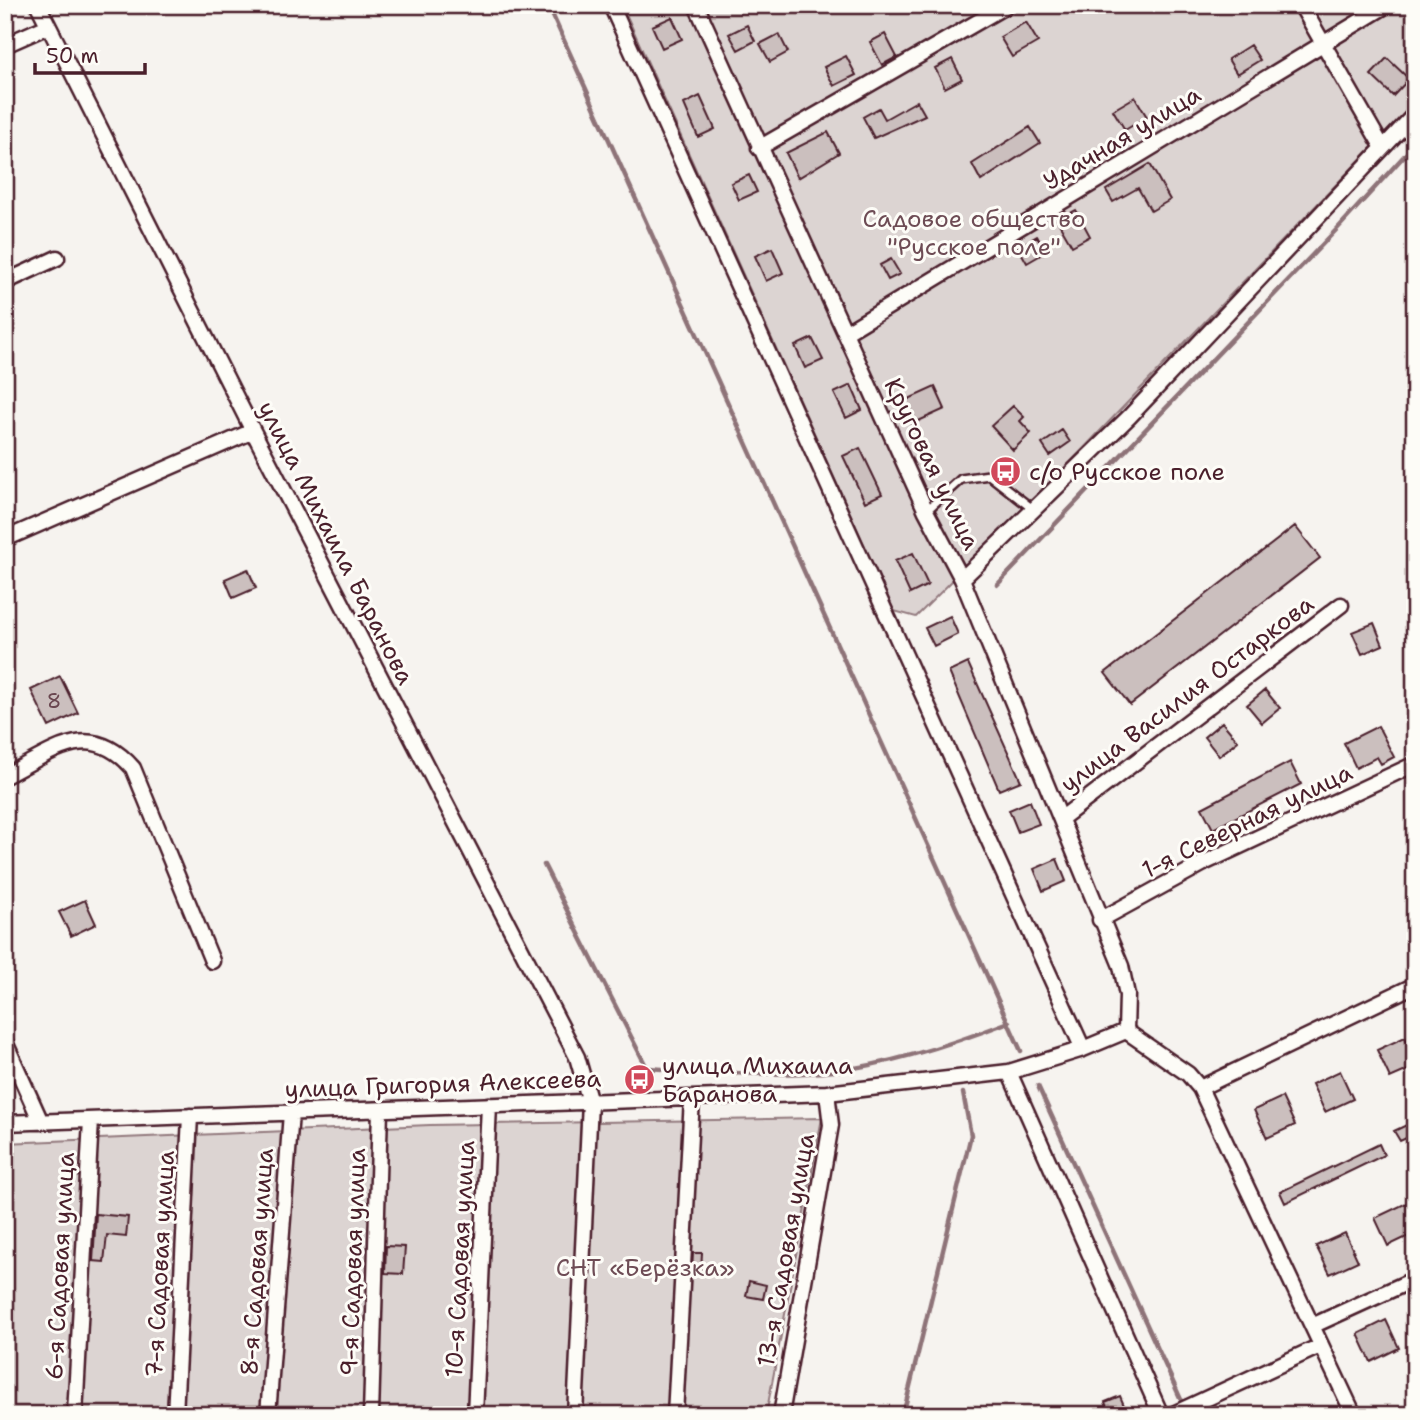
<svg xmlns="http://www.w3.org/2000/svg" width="1420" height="1420" viewBox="0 0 1420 1420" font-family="'Shantell Sans',sans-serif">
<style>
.green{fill:#dcd4d2;stroke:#937a7e;stroke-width:2}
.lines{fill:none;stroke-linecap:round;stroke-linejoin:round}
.stream{stroke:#8e7378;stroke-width:4.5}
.building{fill:#cbbfbe;stroke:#4a1f2b;stroke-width:2}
.lane-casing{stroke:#4a1f2b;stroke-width:12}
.street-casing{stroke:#4a1f2b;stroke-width:19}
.lane{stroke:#fdfcf7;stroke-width:7}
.street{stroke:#fdfcf7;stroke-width:14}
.labels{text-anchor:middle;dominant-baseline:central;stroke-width:6;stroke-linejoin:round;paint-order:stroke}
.number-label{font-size:21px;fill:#6a4750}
.street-label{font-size:24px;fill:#4a1f2b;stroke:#fdfcf7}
.park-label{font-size:24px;fill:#6e4c55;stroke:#fdfcf7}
.poi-label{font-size:24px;fill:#4a1f2b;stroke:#fdfcf7;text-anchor:start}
</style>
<rect width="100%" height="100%" fill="#f6f3ef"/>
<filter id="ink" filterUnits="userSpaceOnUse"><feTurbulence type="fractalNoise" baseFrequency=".0143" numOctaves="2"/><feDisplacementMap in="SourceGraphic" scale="14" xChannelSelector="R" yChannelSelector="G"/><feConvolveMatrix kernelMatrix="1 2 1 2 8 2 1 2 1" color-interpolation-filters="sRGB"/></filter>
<g filter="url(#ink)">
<path class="green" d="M622,5H1415V102L1059,474L916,617L894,611Z
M822,1118L766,1415H5V1143L430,1125Z"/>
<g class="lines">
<path class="stream" d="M548,5L1021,1051
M997,585L1338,228L1415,144
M544,865L647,1068C708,1072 773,1077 834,1071C892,1064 955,1043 1009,1022
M1038,1086L1188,1415
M903,1415L971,1135L963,1093"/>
</g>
<path class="building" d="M672,17L682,39L662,48L652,26Z
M1026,22L1038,42L1012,57L1000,37Z
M747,25L755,41L738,50L729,34Z
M779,34L788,52L770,62L760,44Z
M885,34L897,57L882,65L870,42Z
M1250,45L1260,60L1237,74L1228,59Z
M846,56L856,75L834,86L824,67Z
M1387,58L1409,79L1393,96L1371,75Z
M952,59L962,79L945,88L935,68Z
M700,96L715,129L698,137L684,104Z
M1135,97L1147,117L1125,130L1113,110Z
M917,101L925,115L874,138L863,117L879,108L885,119Z
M1030,127L1040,143L981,181L972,164Z
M828,132L839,153L798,178L786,153Z
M1150,164L1170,200L1151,211L1138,188L1113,202L1106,190Z
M749,175L757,192L739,200L731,183Z
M1076,210L1090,236L1072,246L1057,220Z
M1037,236L1046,252L1027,263L1018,247Z
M772,248L783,273L766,281L755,256Z
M891,259L900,274L888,280L880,265Z
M812,338L823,360L805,368L795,346Z
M851,385L862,410L846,418L834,393Z
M935,387L945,409L912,424L902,402Z
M1013,406L1024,417L1020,421L1031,433L1013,450L991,426Z
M1062,430L1070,442L1050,456L1042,444Z
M860,448L882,494L865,502L843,456Z
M1295,526L1320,558L1130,705L1105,673Z
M913,553L928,585L910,594L895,561Z
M248,569L256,588L233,598L225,579Z
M950,616L958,634L934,646L925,628Z
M1374,623L1383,645L1362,654L1352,632Z
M968,663L1021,781L999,790L949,672Z
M60,676L78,713L49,727L31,690Z
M1265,690L1280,708L1262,723L1247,705Z
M1222,722L1238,741L1219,756L1204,737Z
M1378,726L1394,757L1381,764L1377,757L1356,768L1344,743Z
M1290,762L1301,784L1213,829L1202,808Z
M1030,801L1039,824L1018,832L1009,810Z
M1057,859L1066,881L1043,891L1034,869Z
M85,900L96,924L71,936L59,912Z
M1405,1037L1415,1058V1067L1390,1078L1377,1050Z
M1340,1071L1353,1099L1325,1112L1312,1084Z
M1282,1097L1295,1125L1267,1138L1254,1110Z
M1415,1121V1134L1400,1141L1394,1131Z
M1379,1144L1384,1155L1285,1203L1280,1192Z
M1415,1199V1233L1388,1246L1375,1218Z
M96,1214L128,1217L126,1237L107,1235L104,1262L93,1261Z
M1345,1233L1358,1261L1330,1274L1316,1246Z
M386,1246L405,1247L403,1274L385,1273Z
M693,1253H702L701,1271H692Z
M749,1281L766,1285L763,1299L746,1296Z
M1386,1320L1399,1348L1371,1362L1358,1334Z
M1120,1396L1128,1415H1110L1105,1402Z"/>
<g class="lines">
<defs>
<path id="lane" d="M926,511L961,479L989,475L1034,510"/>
<path id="street" d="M38,5L253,431L577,1057L590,1102L575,1415
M611,5L1083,1049
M696,5L926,511L962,579L1121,966L1127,995L1126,1031
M1301,5L1383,148
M5,45L48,26
M759,148L1007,5
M5,282L57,258
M845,333L1387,5
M5,539L253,431
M962,579L1129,417L1415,114
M5,776C53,752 89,718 133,768L212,961
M1062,818L1341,605
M1100,920L1204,863L1415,764
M1126,1031L1188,1074L1200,1088L1354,1415
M5,1042L41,1122
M1009,1072L1161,1415
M1200,1088L1415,985
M5,1123L827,1093L1009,1072L1083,1049L1126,1031
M1312,1326L1415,1279
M75,1415L91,1120
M175,1415L190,1116
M268,1415L291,1113
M371,1415L380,1110
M475,1415L489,1105
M675,1415L692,1098
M781,1415L831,1125L827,1093
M1171,1415L1320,1346"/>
</defs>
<use href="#lane" class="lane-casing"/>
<use href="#street" class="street-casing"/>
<use href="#lane" class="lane"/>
<use href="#street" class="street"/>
</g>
</g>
<defs>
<symbol id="bus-disc" viewBox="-11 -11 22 22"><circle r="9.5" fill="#d1495b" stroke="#fdfcf7"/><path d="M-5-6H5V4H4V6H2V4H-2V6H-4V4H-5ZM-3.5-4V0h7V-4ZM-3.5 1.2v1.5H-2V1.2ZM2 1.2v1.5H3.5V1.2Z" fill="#fff"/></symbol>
</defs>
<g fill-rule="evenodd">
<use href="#bus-disc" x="988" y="454" width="35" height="35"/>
<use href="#bus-disc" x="622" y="1062" width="35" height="35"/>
</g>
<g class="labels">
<g class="number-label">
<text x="54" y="701">8</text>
</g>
<g class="street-label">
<text transform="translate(1122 138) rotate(-31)">Удачная улица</text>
<text transform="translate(932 464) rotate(64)">Круговая улица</text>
<text transform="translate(336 543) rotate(63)">улица Михаила Баранова</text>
<text transform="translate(1187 694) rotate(-37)">улица Василия Остаркова</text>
<text transform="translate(1247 821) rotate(-26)">1-я Северная улица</text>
<text transform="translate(443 1084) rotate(-2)">улица Григория Алексеева</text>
<text transform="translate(786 1250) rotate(-80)">13-я Садовая улица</text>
<text transform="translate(460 1259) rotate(-87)">10-я Садовая улица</text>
<text transform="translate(257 1262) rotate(-86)">8-я Садовая улица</text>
<text transform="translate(353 1262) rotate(-88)">9-я Садовая улица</text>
<text transform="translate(160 1264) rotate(-87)">7-я Садовая улица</text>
<text transform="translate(60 1266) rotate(-87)">6-я Садовая улица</text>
</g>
<g class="park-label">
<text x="974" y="219">Садовое общество<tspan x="974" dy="28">"Русское поле"</tspan></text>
<text x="645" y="1268">СНТ «Берёзка»</text>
</g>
<g class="poi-label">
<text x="1029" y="472">с/о Русское поле</text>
<text x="662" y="1066">улица Михаила<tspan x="662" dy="28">Баранова</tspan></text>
</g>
</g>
<rect width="1420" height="1420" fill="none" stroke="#fdfcf7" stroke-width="28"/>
<rect x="14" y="14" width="1392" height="1392" fill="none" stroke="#4a1f2b" stroke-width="2.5" filter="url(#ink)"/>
<path d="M35 63v10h110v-10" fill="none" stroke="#4a1f2b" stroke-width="3.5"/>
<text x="46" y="63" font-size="21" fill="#4a1f2b" stroke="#fdfcf7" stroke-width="5" paint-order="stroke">50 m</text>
</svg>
